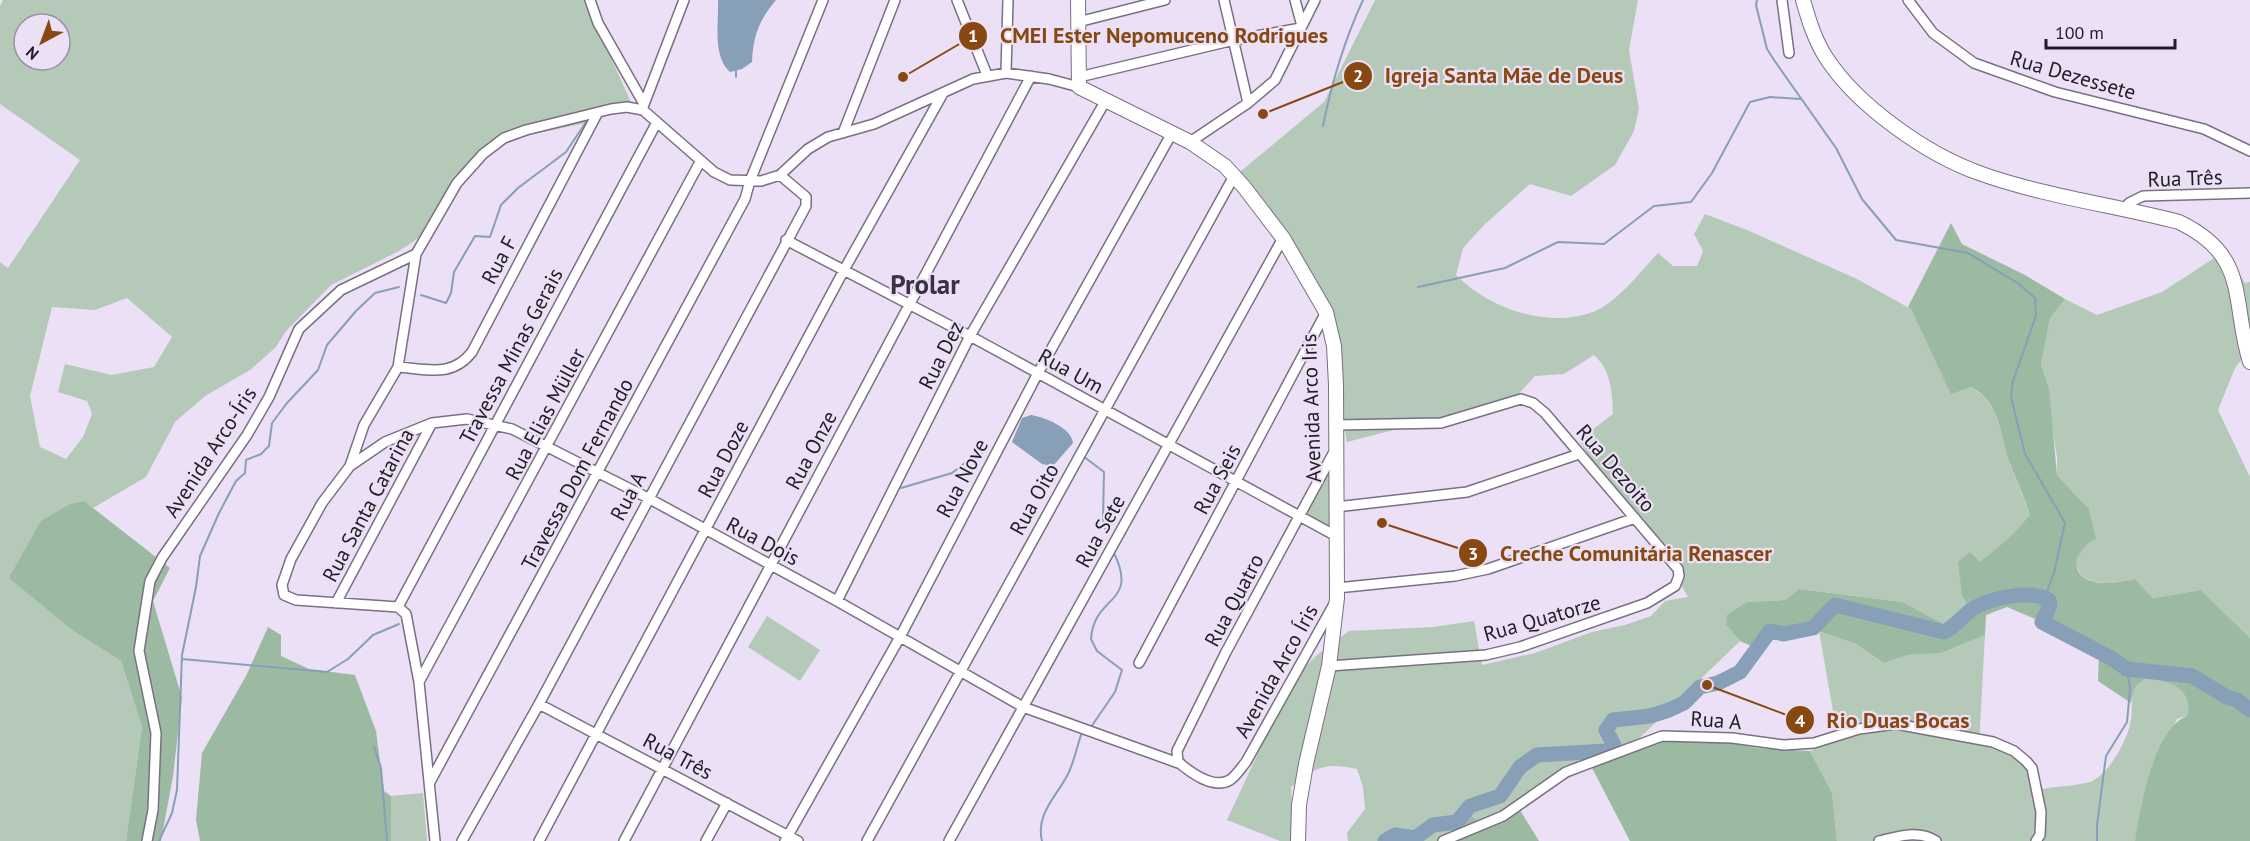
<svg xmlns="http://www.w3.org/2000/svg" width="2250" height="841" viewBox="0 0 2250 841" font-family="'PT Sans',sans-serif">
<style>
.green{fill:#b4c9b8;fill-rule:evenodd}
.forest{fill:#9cb9a2}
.water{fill:#879fb7}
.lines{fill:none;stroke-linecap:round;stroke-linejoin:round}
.stream{stroke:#879fb7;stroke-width:2}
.river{stroke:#879fb7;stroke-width:15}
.street-casing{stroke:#797082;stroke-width:12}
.secondary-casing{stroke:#797082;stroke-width:16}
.street{stroke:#fff;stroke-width:9}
.secondary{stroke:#fff;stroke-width:14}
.labels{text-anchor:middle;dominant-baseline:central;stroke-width:4.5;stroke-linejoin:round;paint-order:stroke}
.street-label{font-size:21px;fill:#211d24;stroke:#ebe0f5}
.district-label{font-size:27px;font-weight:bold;fill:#3a3242;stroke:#ebe0f5}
.leader{fill:none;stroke:#884811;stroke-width:2}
.callout-dot{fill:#884811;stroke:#ebe0f5;stroke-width:2}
.mark-label{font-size:18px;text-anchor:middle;font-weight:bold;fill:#fff}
.callout-label{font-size:22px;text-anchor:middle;font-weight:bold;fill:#884811;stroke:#ebe0f5;stroke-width:4.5;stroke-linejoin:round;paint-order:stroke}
</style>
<rect width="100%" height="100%" fill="#ebe0f5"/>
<path class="green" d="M3,0H590L600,33L633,107L586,123L510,139L463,177L429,231L399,251L331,285L286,331L276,347L250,370L205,396L175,422L146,477L93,508L84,501L75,632L121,661L142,727L126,841H0V262L8,268L80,160L0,104V6ZM24,24H60V60H24ZM127,298L172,337L154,367L112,375L65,364L58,392L87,401L92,414L83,437L66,459L40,447L30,396L52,307L95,310Z
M1375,0H1638L1629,50L1639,109L1634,131L1615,165L1571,196L1530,184L1484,225L1463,248L1456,275C1488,308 1547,329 1593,312C1617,303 1641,271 1658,253L1673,266H1697L1703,251L1694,234L1705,214L1747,230L1857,279L1911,309L1951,393L1970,387C2000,402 1999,431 2008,458C2015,477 2023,496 2030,515L2011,536L1980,562L1969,607L1948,626L1902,602L1799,589L1785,600L1747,602L1726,625L1740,641L1623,754L1558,783L1503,822L1446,841H1348L1347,833L1365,809L1363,787L1357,769C1327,762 1315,767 1291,787L1294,841H1280L1227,820L1292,680L1317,655L1349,631L1433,627L1474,621L1482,665L1535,653L1592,632L1625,625L1651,616L1665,601L1688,597L1654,538L1626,517L1579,440L1613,414C1612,391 1611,370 1594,355L1564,374L1535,376L1514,399L1347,442L1325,311L1235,176L1324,102Z
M2225,251L2245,283L2250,282V348L2235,368L2218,410L2250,477V638L2201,590L2153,598L2135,579C2121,582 2107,585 2093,581C2067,574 2076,547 2095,538L2089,509L2057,475V457L2041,365L2050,318L2065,299L2097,315L2162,292Z
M1329,467V528L1310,518L1307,510Z
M767,616L820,650L800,681L748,647Z
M1819,631L1856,644L1884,663L1908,655L1941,653L1985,635L1979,744C2011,754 2028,758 2043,789C2058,786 2075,786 2090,782C2109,775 2128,739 2131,720C2134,703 2127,690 2145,679C2169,681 2191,686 2188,715L2177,719L2143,798L2135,841H1837L1832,793L1810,751L1838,740Z
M423,793L427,841H391V796Z"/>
<path class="forest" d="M1951,223L1962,244L2025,275L2065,299L2050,318L2041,365L2049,390L2057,475L2089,509L2096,539C2079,545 2066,571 2089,580C2104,586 2120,582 2135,579L2153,598L2201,590L2250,638V841H2135C2141,805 2153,730 2188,715C2191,686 2169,681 2145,679C2134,686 2133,691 2131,703L2098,681L2099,654L2059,629L2007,607L1986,615L1985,635L1941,653L1908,655L1884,663L1856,644L1819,631L1749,645L1740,641L1726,625L1727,615L1747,602L1785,600L1799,589L1902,602L1948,626L1969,607L1962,595L1958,562L1970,552L1980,562L2011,536L2030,515C2024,496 2015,477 2008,458C1999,431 2000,402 1971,387L1951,394L1911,309L1908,307Z
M84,501L170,568L153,601L182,698L173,776L161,841H126L142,727L121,661L75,632L9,578L41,521L68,505Z
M268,627L281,635V656L309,669L355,675L376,731L384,791L391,796V841H200L196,820L202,753L246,676Z
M1694,736L1758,748L1810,751L1832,793L1837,841H1630L1592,768L1651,743Z
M1520,810L1539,841H1446L1456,821L1465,812L1487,827L1503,822Z"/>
<path class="water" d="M718,0H776C759,20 753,36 752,62L742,69L730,72C712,56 719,22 718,0Z
M1031,415C1044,417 1072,428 1073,443L1053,466L1042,464L1012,442L1022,418Z"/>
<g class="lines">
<path class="stream" d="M1757,0L1756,5L1767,49L1774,60L1836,148L1862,199L1896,240L1968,253L2019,284L2035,298L2036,316L2013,381L2011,397L2025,454L2065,523L2054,573L2045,597
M736,67V77
M1323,126C1332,81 1344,41 1363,0
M1418,287L1505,268L1558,242L1604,244L1654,206L1691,202L1712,173L1750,102L1770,97L1801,99
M421,295L446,303L451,293L454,272L475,236L490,237L501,205L518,188L566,152L588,119
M1083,456L1104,472L1103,519L1105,529
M901,488L952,473L974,456L986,451
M182,659L327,672L348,659L373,635L399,624
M1091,727L1115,692L1122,670L1097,651L1091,639C1094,594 1139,605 1114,553
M374,747L381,768L387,841
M159,841L172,813L177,790L182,655L196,587L200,556L219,513L236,481L245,473L246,460L261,454L269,446L272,423L287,403L318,370L327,345L356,311L375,293L399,287
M1042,841C1035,813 1059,794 1069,772C1074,761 1077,747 1081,735L1084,732
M2097,841V825L2106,756L2127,722L2130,689L2127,669"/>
<path class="river" d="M1385,841L1395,835L1415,838L1433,825L1457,822L1470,806L1500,796L1520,767L1537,755L1606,751L1614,745L1606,730L1613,720L1650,716L1669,710L1684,703L1700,687L1718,683L1740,672L1770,631L1784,634L1813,628L1835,605L1944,632C1955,627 1963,615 1974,608C1992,598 2030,589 2049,600L2050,605L2042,622L2111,658L2127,669L2192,676L2227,697L2237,700L2250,710"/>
<defs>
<path id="street" d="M590,0L598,23L644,104
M957,0L987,75
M1224,0L1248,103
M1295,0L1302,26
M1782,0L1789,53
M1908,0L1933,33L1974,63L2055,92L2204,129L2250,151
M1078,22L1165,0
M1006,73L1008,0
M1079,77L1234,40L1301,28
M643,107L684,0
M843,133L895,0
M1190,142L1248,103L1275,80L1315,0
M2125,208L2129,203L2143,196L2250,193
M786,240L970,336L1336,536
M416,254L398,367L364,425L350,466L322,503L291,559L282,585L284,595L296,600L398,607L406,614L419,682L435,841
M398,367C427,369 452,378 472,352L597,114
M350,466L385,442L432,423L467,419L512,429L648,498L837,601L1023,707L1181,764
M1336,507L1467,492L1579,454
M1337,588L1455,576L1488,569L1635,518
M837,601L970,336L1106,100
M336,603L432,423
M1333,606L1246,762C1241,768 1236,776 1230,780C1213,790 1190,772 1178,762L1177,751L1226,652L1335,450
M398,607L657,122
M1139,663L1326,312
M1329,666L1486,655L1520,647L1647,603L1675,586L1679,576L1678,569L1545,413L1533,403L1521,399L1441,423L1337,425
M419,682L700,162
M539,704L798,841
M430,782L745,199L750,181L823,0
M147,841L153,810L156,733L139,651L150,581L162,558L247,435L269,397L299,329L341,290L416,254L457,183L483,154L504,138L526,130L611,109L627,107L643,110L714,172L730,180L761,181L780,175L808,149L828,137L874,124L973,79L1006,73L1049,79L1079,87
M462,841L539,704L806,206V197L780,175
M539,841L844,270L942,95
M624,841L1031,76
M706,841L727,803
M785,841L900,637L1038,373L1172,133
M867,841L1234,176
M949,841L1283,238
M1443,841L1503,816L1566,772L1662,736L1732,738L1784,745L1814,743L1859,729L1896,724L1993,742L2014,751L2026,761L2032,768L2041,812L2040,835L2036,841
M1879,841C1897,837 1918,829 1936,841"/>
<path id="secondary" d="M1078,0L1079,87L1190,142L1225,166L1244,187L1283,238L1326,312L1334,346L1336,385L1337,598L1329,666L1306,764L1299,805L1298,841
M1803,0C1809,21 1815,41 1827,59C1858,106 1926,154 1979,173C2043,196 2113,205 2179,222C2250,256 2231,300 2250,362"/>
</defs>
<use href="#street" class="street-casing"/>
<use href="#secondary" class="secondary-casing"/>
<use href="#street" class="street"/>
<use href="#secondary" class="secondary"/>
</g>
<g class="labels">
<g class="street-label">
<text transform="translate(2073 75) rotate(16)">Rua Dezessete</text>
<text transform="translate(2185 178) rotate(-2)">Rua Três</text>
<text transform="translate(499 260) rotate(-62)">Rua F</text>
<text transform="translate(941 355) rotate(-63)">Rua Dez</text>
<text transform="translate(511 356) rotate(-62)">Travessa Minas Gerais</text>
<text transform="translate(1071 371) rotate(29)">Rua Um</text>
<text transform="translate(1311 408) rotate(-92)">Avenida Arco Iris</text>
<text transform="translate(545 414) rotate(-62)">Rua Elias Müller</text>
<text transform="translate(811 450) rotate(-62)">Rua Onze</text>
<text transform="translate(210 452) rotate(-57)">Avenida Arco-Íris</text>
<text transform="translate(723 459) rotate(-62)">Rua Doze</text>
<text transform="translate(1616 468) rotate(49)">Rua Dezoito</text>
<text transform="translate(577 474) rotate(-62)">Travessa Dom Fernando</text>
<text transform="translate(962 478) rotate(-62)">Rua Nove</text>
<text transform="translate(1217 479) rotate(-62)">Rua Seis</text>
<text transform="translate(628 496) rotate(-62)">Rua A</text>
<text transform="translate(1034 499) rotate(-61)">Rua Oito</text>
<text transform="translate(368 505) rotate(-62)">Rua Santa Catarina</text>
<text transform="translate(1100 531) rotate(-61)">Rua Sete</text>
<text transform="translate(763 541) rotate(28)">Rua Dois</text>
<text transform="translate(1234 600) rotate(-62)">Rua Quatro</text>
<text transform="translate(1542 618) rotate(-16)">Rua Quatorze</text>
<text transform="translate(1276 671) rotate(-61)">Avenida Arco Íris</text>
<text transform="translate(1716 720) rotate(4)">Rua A</text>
<text transform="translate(678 756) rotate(28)">Rua Três</text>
</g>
<g class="district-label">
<text x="925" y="284">Prolar</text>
</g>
</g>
<path class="leader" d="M903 77L973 36M1263 114L1358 76M1382 523L1473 553M1707 685L1800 720"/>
<g class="callout-dot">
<circle cx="903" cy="77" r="6"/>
<circle cx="1263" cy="114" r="6"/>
<circle cx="1382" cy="523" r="6"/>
<circle cx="1707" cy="685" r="6"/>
<circle cx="973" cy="36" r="15"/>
<circle cx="1358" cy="76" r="15"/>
<circle cx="1473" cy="553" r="15"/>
<circle cx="1800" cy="720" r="15"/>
</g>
<g class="mark-label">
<text x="973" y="42">1</text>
<text x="1358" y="82">2</text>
<text x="1473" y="560">3</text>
<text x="1800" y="727">4</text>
</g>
<g class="callout-label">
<text x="1164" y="43">CMEI Ester Nepomuceno Rodrigues</text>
<text x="1504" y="83">Igreja Santa Mãe de Deus</text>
<text x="1636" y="561">Creche Comunitária Renascer</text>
<text x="1898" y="728">Rio Duas Bocas</text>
</g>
<g transform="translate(42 42) rotate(221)"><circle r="28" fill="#ebe0f5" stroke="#9a92a1" stroke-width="1.5"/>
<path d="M0-4.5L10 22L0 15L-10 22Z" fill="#884811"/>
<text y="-9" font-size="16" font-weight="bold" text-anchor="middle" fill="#211d24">N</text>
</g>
<path d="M2046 39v9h129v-9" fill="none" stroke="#211d24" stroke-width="3"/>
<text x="2055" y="39" font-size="18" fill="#211d24" stroke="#ebe0f5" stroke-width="4.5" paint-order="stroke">100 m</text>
</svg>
